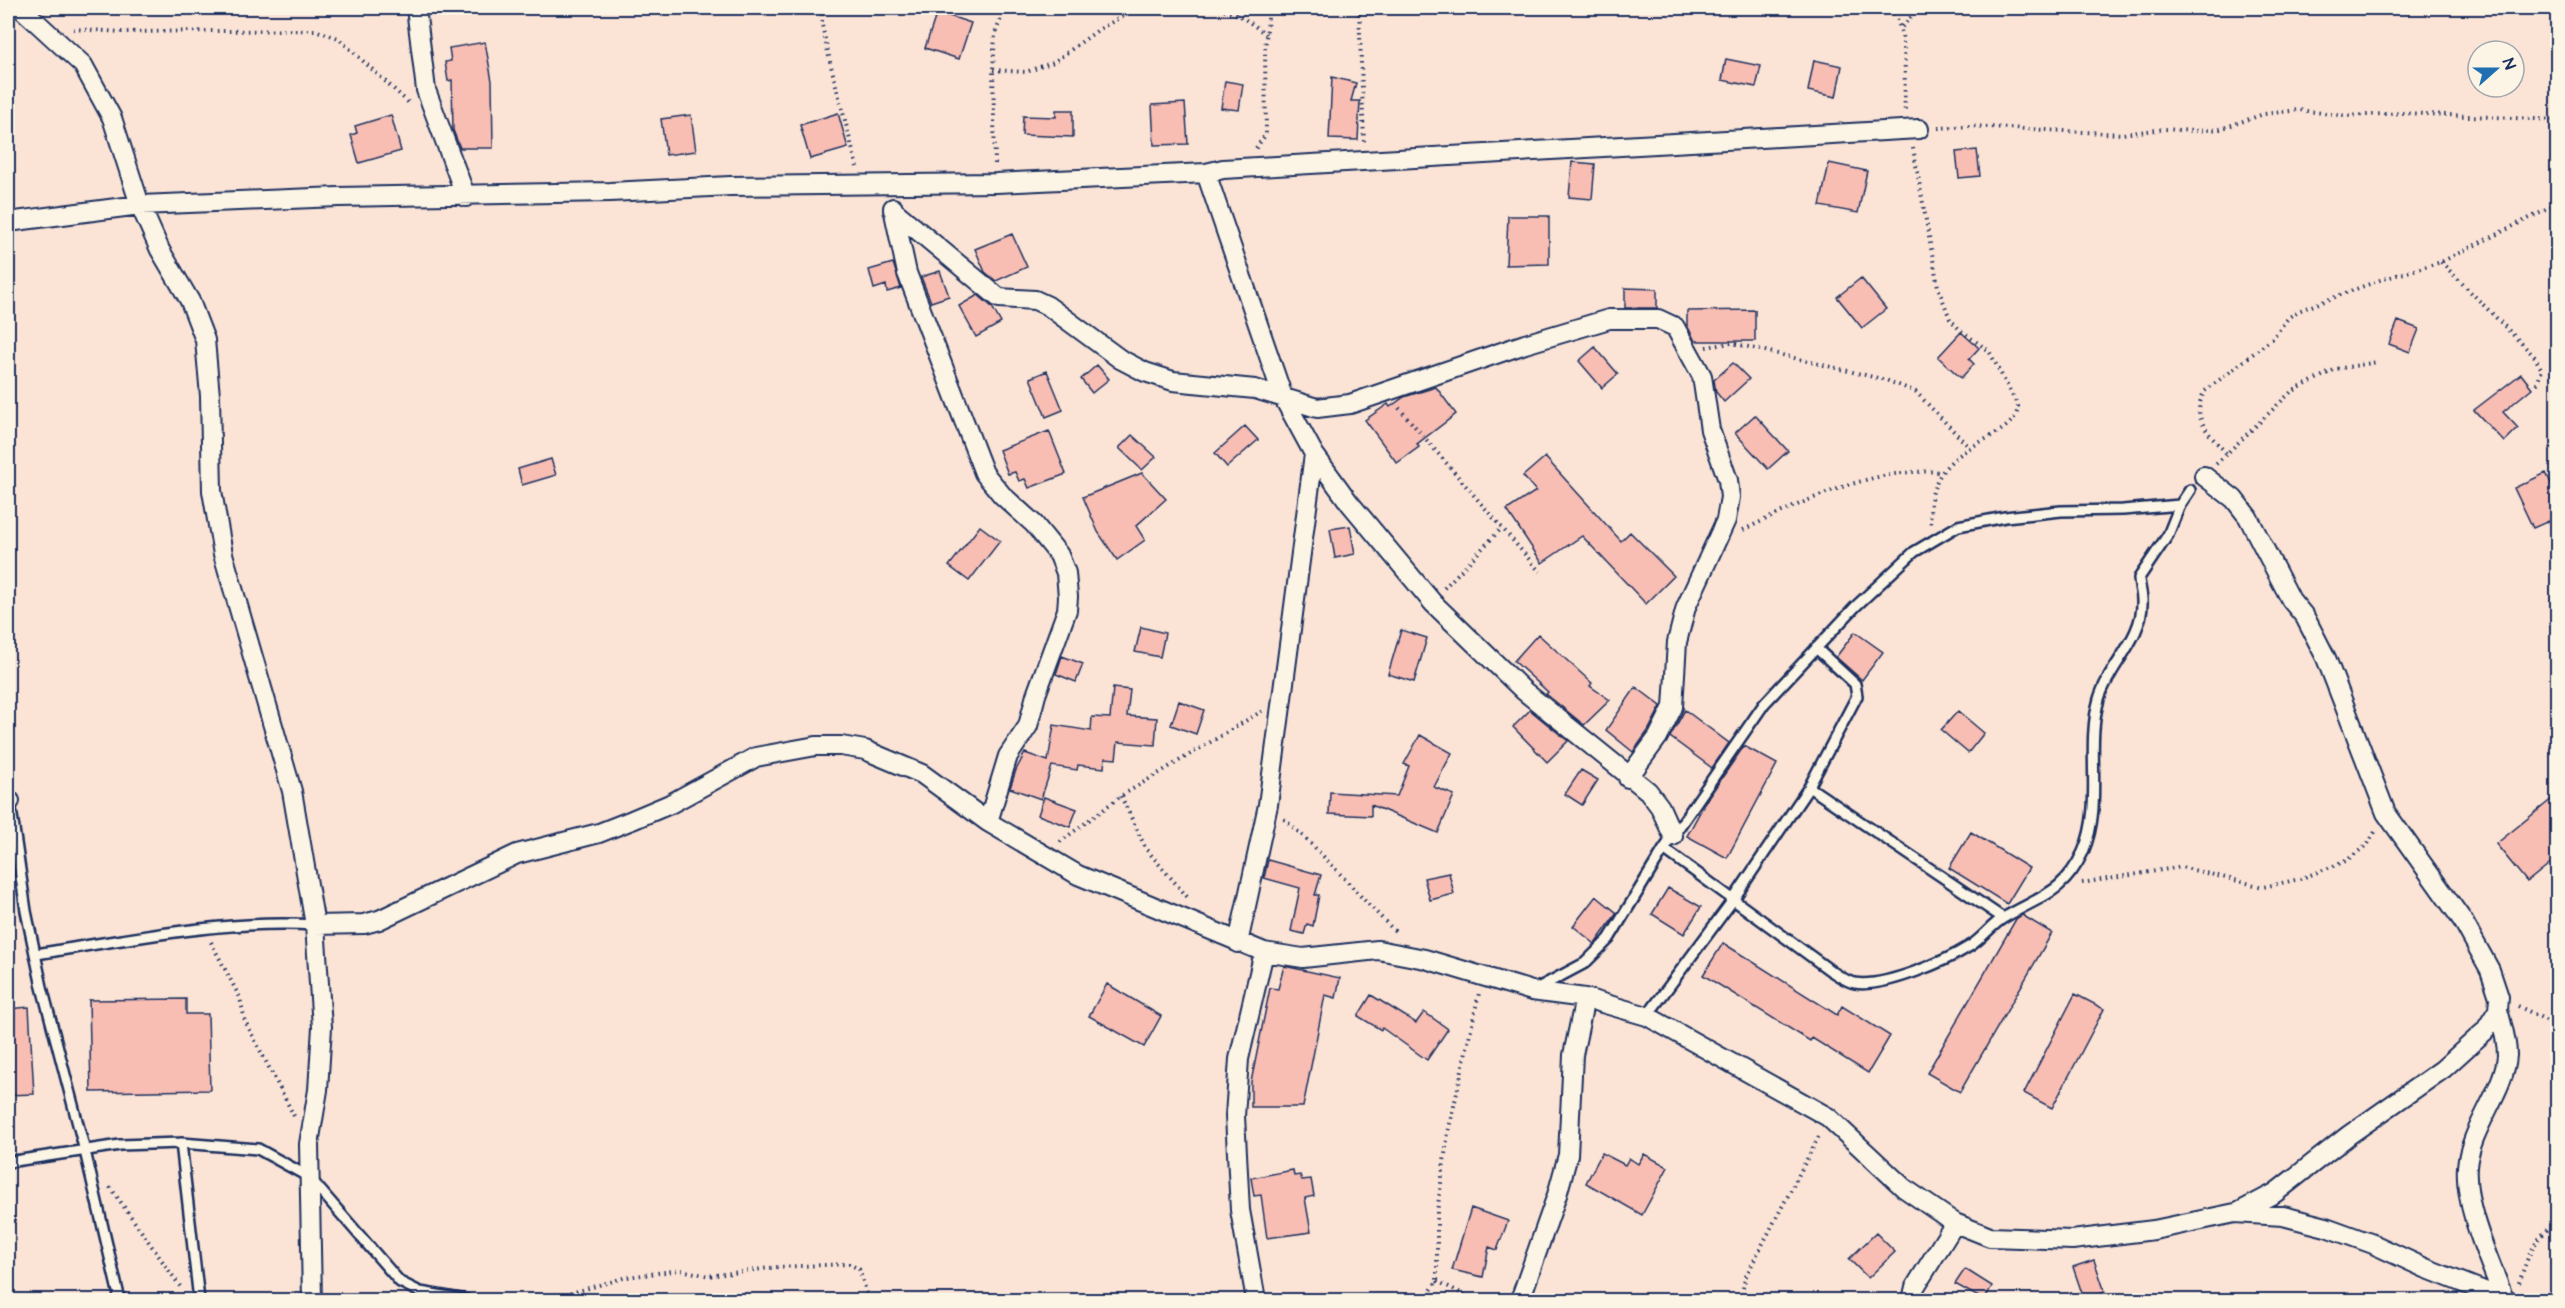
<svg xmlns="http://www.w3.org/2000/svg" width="2565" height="1308" viewBox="0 0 2565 1308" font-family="'Architects Daughter',sans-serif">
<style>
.building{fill:#f8bdb3;stroke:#1b2f5e;stroke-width:1.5}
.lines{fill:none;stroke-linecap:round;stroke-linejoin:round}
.service-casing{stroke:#1b2f5e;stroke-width:14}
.minor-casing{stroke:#1b2f5e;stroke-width:22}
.path{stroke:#1b2f5e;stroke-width:4;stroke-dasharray:1.5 4.5;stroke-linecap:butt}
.service{stroke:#fcf5e5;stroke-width:9}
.minor{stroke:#fcf5e5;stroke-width:18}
</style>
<rect width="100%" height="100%" fill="#fbe4d6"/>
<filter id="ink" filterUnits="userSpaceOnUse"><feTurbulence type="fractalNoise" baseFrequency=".0167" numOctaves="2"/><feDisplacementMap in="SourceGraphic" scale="12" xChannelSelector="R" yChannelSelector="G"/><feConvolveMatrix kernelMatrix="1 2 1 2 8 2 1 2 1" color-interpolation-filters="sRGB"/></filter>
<g filter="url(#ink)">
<path class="building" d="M937,12L971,23L959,59L925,48Z
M485,42L492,81L493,148H460L453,130L452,80L448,81L445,62L451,61L449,48Z
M1726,59L1761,66L1756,87L1722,80Z
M1814,60L1842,66L1836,97L1808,91Z
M1332,77L1356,83L1351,101H1360L1358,140L1329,139Z
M1225,81L1243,84L1239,110L1221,108Z
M1185,103L1188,144L1154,145L1152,105Z
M1056,110H1073V137L1022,135L1023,116L1056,117Z
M838,113L848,148L810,159L800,125Z
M391,115L401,151L359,163L351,135L357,133L355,126Z
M691,115L696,151L666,155L661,119Z
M1977,150L1980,176L1959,178L1956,152Z
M1572,162L1595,164L1592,199L1569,197Z
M1829,163L1867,171L1858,213L1820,206Z
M1508,216H1549V264L1506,265Z
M1012,234L1027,267L996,281L985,272L975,249Z
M893,263L901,288L887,292L886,285L874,289L869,270Z
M940,271L949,296L931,302L921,277Z
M1861,278L1886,309L1862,328L1837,297Z
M1625,288L1657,289V308H1625Z
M978,295L992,307L1001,323L976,337L959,306Z
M1755,310V341H1695L1687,325V311Z
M2398,321L2419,329L2410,352L2389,344Z
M1961,332L1979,348L1969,359L1974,364L1961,378L1938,357Z
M1595,347L1618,374L1602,388L1579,361Z
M1733,363L1749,379L1724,402L1716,392L1714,380Z
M1097,365L1109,379L1092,393L1081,379Z
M1047,371L1063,410L1046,417L1030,378Z
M2521,374L2532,388L2503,412L2518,428L2504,442L2474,410Z
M1436,387L1456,414L1417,444L1419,447L1397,463L1365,420L1388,404L1390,407L1404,397Z
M1755,415L1788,451L1768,469L1735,433Z
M1245,426L1258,440L1227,467L1215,453Z
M1049,431L1066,474L1029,488L1025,479L1019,481L1015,472L1008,474L999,450Z
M1132,435L1156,457L1142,470L1119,448Z
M1545,457L1621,541L1630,532L1674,576L1646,604L1582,536L1542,563L1507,510L1536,491L1523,476Z
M551,459L556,475L522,485L518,469Z
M1142,473L1166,499L1136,526L1145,540L1117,560L1098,532L1083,497Z
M2546,473L2558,497V517L2533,528L2514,488Z
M980,526L1000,541L969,581L949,566Z
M1350,526L1355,554L1335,558L1330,529Z
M1141,627L1165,633L1160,657L1135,652Z
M1401,630L1427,638L1414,682L1388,674Z
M1855,632L1883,652L1862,680L1836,657Z
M1538,634L1592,683L1590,686L1610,700L1584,725L1546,694L1548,692L1514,661Z
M1062,656L1083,664L1076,682L1056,674Z
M1636,687L1661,706L1648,731L1633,752L1606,730Z
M1113,688L1130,690L1127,716L1157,718L1155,745L1118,742L1116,759L1105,758L1104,768L1078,765L1077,770L1052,766L1041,799L1010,788L1016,770L1025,753L1048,761L1054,725L1091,731L1092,717L1110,718Z
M1179,701L1204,710L1196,734L1171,725Z
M1530,710L1568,741L1547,762L1513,727Z
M1685,710L1729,743L1712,768L1670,737Z
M1958,711L1984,733L1968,753L1941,730Z
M1420,735L1452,753L1434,787L1454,795L1438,833L1371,805V816L1329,814L1330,792L1397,796L1409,766L1404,764Z
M1744,746L1777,764L1727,858L1687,836L1706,801Z
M1581,770L1598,780L1582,805L1565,794Z
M2558,794V857L2527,882L2496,844Z
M1044,797L1077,809L1070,827L1038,815Z
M1971,832L2029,868L2007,904L1949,868Z
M1268,860L1321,875L1315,895H1319L1313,926L1307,924L1304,934L1291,931L1300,888L1264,878Z
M1449,873L1454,894L1430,900L1424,878Z
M1668,888L1701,907L1684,934L1652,914Z
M1596,896L1617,913L1595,944L1573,926Z
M2022,915L2052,933L1960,1092L1927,1073L2016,919Z
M1723,943L1837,1015L1842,1006L1890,1036L1868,1073L1812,1038L1810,1041L1703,975Z
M1284,966L1340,978L1336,998L1325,995L1303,1107H1251V1082L1270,988L1278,989Z
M1107,984L1161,1016L1144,1047L1089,1016Z
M2075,994L2104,1009L2052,1108L2024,1093Z
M1371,995L1416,1023L1424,1012L1448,1029L1427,1060L1382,1028L1381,1030L1358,1016Z
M186,999V1014H208L210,1090L91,1092L89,1000Z
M29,1007L34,1094L8,1095V1009Z
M1602,1153L1625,1165L1629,1158L1638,1164L1644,1154L1668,1167L1642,1215L1586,1183Z
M1293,1170L1294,1176L1300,1175L1302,1180L1311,1179L1314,1196L1305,1198L1311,1232L1267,1238L1261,1195L1254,1196L1251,1178Z
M1471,1208L1508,1221L1497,1250L1489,1247L1483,1277L1452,1270Z
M1876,1233L1895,1252L1868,1278L1849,1259Z
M2094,1260L2105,1292L2084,1299L2073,1267Z
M1965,1269L1992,1286L1984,1300L1955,1284Z"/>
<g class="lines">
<defs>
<path id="service" d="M1809,787L2003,918
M8,788L26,911L42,987L85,1151L120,1300
M1664,849L1831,971C1838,975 1847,982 1855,983C1884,988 1946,961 1970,946C1983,938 1992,924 2005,917C2041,896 2064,893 2083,852C2104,804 2085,748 2099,699C2109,665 2144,638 2142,600C2142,593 2139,585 2139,578L2168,535L2180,505L2190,490
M36,954C124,940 226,919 315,925
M1536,989L1585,963L1609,939L1664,849L1764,704L1856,606L1914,552L1958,526L2005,517L2061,511L2123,510L2180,505
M1647,1016L1733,900L1809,787L1857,696L1855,684L1816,648
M181,1143L199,1300
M8,1162L120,1145L181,1143L258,1149L309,1177L400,1282L420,1292L467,1300"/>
<path id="minor" d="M21,8L83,65L112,118L140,205L160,250L190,301L205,340L210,396L212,491L223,554L292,791L315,925L322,1027L318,1090L309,1144L312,1300
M416,8L426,90L466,197
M1206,173L1283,397L1314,454L1348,501L1433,603L1524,691L1648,791L1660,807L1673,836
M893,208L907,273L984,473L1002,495L1034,524L1059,555L1066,573L1068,597L1067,610L1036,695L1028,726L1008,756L988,822
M893,210L999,298L1035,300L1048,306L1120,359L1145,372L1173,381L1255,389L1317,408L1350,404L1525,344L1609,319H1658L1675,327L1702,376L1710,430L1728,480L1730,497L1726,520L1686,607L1677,642L1673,707L1658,737L1628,778
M8,222L140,205L338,197L610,192L730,186L996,183L1206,173L1223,169L1919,129
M2204,476L2234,499L2248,517L2291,600L2305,617L2326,658L2386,813L2463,921L2490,970L2499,997L2498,1010L2485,1031L2443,1069L2349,1135L2275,1193L2237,1213
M8,800L10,801
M315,925L364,924L379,920L517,854L599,833L632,820L670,804L756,757L816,746H841L865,750L922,774L988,822L1078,875L1264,952L1303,958L1378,950L1425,959L1532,991L1585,998L1647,1016L1828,1117L1904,1188L1955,1223L1990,1237L2072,1240L2154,1230L2235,1213L2283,1216L2326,1227L2373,1244L2425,1268L2507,1300
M1238,943L1268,805L1314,454
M2498,1010C2502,1025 2507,1039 2507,1055C2505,1090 2470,1128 2467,1167C2464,1207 2490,1261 2504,1299
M1256,1300L1240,1210L1235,1116L1239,1059L1264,952
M1520,1300L1557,1195L1568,1155L1573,1055L1585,998
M1912,1300L1915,1287L1955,1223"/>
</defs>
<use href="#service" class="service-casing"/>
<use href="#minor" class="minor-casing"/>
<path class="path" d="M822,8V25L831,66L857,167
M1218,8L1239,15L1266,34
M1359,8L1364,142
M1892,8C1910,42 1903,74 1905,111
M1902,27L1919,8
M73,29L122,32L315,30L338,38L410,104
M993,70L1026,72L1054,62L1098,30L1126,14L1146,8
M1938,128L1970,126L2122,134L2165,129L2194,131L2220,129L2264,114L2299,110L2347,116L2404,113L2558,120
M1256,148L1266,134L1265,49L1269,8
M1913,148L1938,287L1950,319L1960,330L1989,351L2018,406C2016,446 1921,438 1931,525
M995,164L993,70L995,34L1005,8
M2441,262L2534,356L2542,370L2536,386
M1706,347L1732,343L1886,380L1916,392L1969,447
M1399,408L1540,572
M2226,453C2209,434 2189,417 2205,391L2272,339L2288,318L2298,311L2380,280L2441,262L2558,204
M2216,464L2291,392L2336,369L2377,362
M1743,530C1806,501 1870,467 1941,472
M1444,588L1502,528
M1121,796L1146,849L1189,899
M1284,819C1325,854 1358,896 1397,933
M1060,842L1121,796L1262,711
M2082,883L2181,867L2263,887L2300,879L2346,861L2368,844L2375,832
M211,942L240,998L245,1021L294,1116
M2518,1006L2558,1026
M110,1187L182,1289
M1437,1281L1475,1300
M2519,1283C2528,1257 2533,1237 2558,1223
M547,1300L627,1277L681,1270L709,1276L778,1267L849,1264L859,1269L869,1300
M1425,1300L1437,1281V1212L1448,1133L1479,993
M1741,1300L1745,1278L1820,1134"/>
<use href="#service" class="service"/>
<use href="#minor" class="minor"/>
</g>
</g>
<rect width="2565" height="1308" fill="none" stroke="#fcf5e5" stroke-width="30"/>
<rect x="15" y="15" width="2535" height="1278" fill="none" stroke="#1b2f5e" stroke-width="2" filter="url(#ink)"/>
<g transform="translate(2496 69) rotate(69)"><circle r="28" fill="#fcf5e5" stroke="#a2a6af" stroke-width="1.5"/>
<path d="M0-4.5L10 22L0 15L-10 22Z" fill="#1f6fb2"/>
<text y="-9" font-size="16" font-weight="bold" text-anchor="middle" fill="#1b2f5e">N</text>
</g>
</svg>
